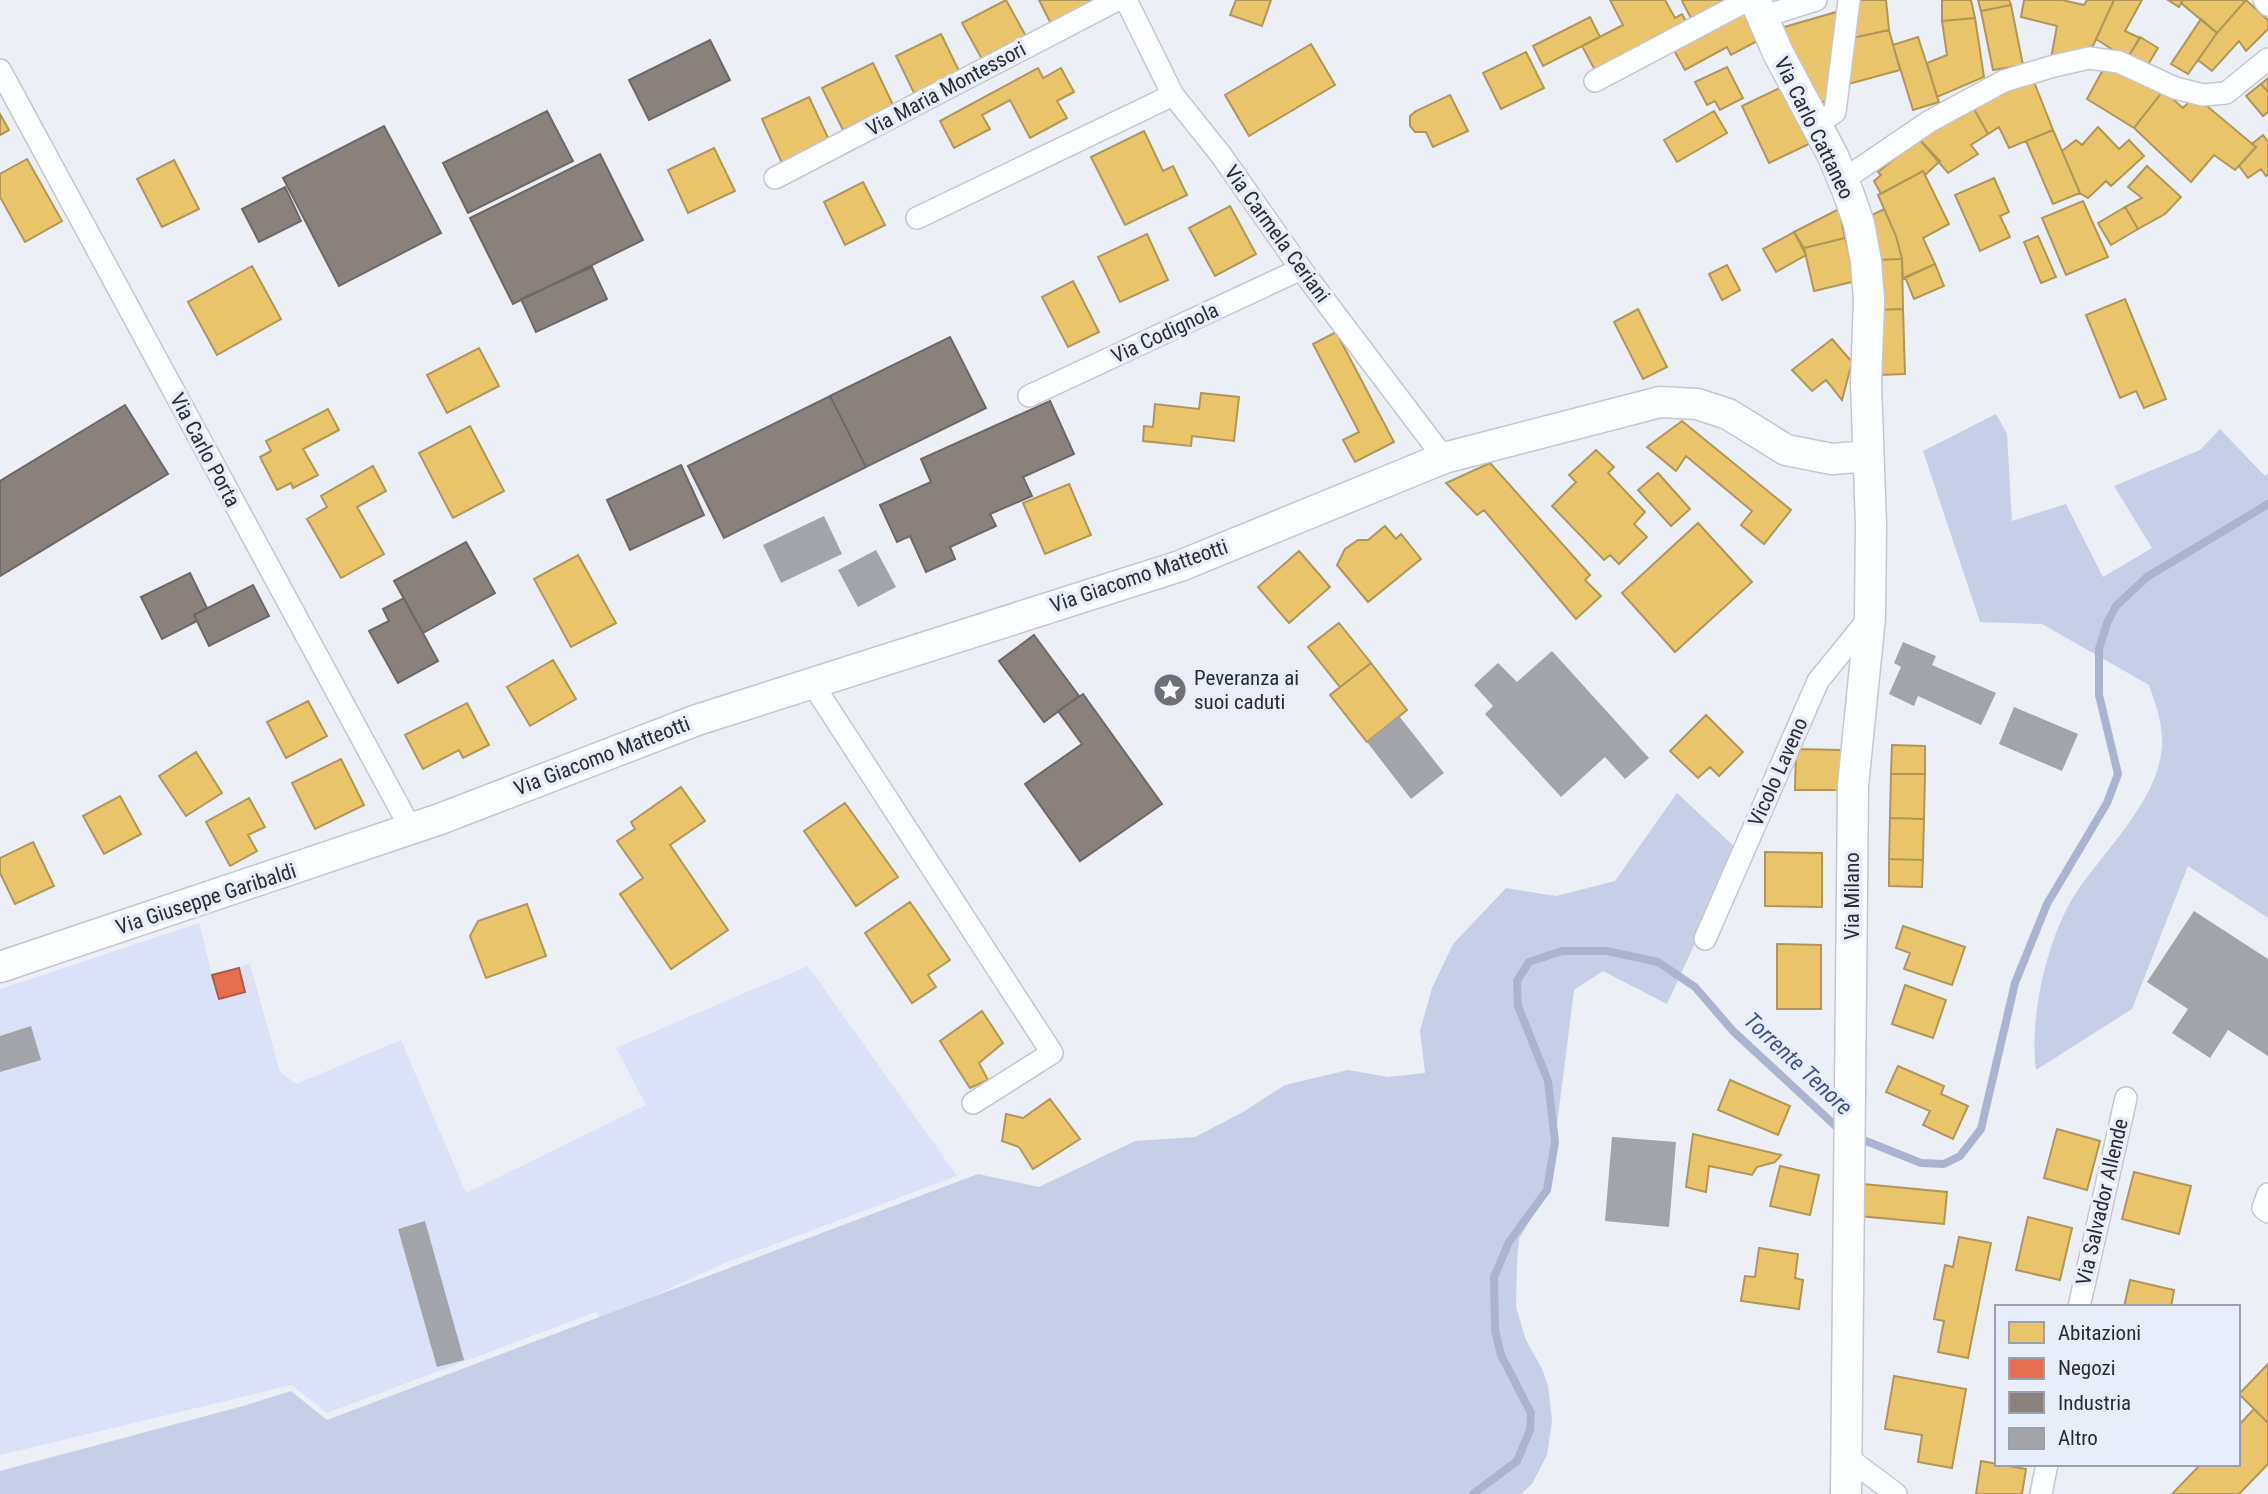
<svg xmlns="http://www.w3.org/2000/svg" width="2268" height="1494" viewBox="0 0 2268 1494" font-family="'Roboto Condensed',sans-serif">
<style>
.green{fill:#dbe2f8}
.forest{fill:#c6cfe6}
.homes{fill:#e9c46a;stroke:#b09659;stroke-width:2}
.shops{fill:#e76f51;stroke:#ae5b47;stroke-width:2}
.industry{fill:#8a817c;stroke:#6d6866;stroke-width:2}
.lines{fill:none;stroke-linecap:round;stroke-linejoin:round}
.stream{stroke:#aab4ce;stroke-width:8}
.building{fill:#a2a4a9}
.street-casing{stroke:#c5c7cd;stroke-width:24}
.secondary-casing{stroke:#c5c7cd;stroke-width:33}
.street{stroke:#fcfdfe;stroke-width:21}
.secondary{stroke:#fcfdfe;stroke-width:30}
.labels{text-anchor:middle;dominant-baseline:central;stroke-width:7;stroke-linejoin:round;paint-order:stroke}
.street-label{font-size:21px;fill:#2a2c31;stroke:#e8edfa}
.poi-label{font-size:21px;fill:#2a2c31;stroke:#e8edfa;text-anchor:start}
.water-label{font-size:23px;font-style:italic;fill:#435284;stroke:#e8edfa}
</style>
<rect width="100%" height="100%" fill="#eceff6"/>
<path class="green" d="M199,923L212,975L250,964L280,1072L296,1084L401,1040L466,1193L646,1105L616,1048L808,966L957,1176L727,1262L600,1321L596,1312L327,1413L292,1385L0,1455V989Z"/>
<path class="forest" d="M1996,414L2007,434L2012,521L2066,504L2103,577L2152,548L2114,486L2200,450L2220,429L2265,476L2268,473V918L2188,866L2132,1009L2036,1070C2029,1019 2046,944 2072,899C2101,852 2165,797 2162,737C2161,719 2155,702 2149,685L2042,624L1980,622L1923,451Z
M1677,793L1738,850L1667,1004L1603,971L1574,990L1549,1188L1519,1239L1517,1262L1516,1307L1526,1340L1542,1369L1548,1385L1552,1421L1547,1455L1532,1484L1521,1494H0V1471L243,1406L291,1391L327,1420L978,1174L1039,1187L1135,1141L1195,1137L1243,1112L1285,1085L1348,1070L1388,1077L1425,1073L1420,1031L1432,988L1453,944L1506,888L1556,896L1615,881Z"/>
<path class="homes" d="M1006,0L1027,38L983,61L962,23Z
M1039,0H1099L1051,24Z
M1236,0H1271L1262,26L1230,15Z
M1610,0H1665L1675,18L1682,14L1688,25L1596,72L1582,46L1623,25Z
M1684,0H1736L1693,22L1682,1Z
M1855,0H1886L1889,30L1848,39Z
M1942,0H1971L1975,18L1942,21Z
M1978,0H2009L2011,5L1981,11Z
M2024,0H2062L2084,5L2087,0H2114L2093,46L2051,58L2057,26L2021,17Z
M2114,0H2142L2125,31L2140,38L2127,59L2096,39Z
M2168,0H2183L2179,7Z
M2183,0H2246L2217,33L2181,3Z
M2246,0L2268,20V29L2246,51L2239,41L2212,71L2198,60L2217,33Z
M2011,5L2023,65L1993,70L1981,11Z
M1741,7L1759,40L1731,55L1727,47L1685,70L1671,45Z
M1843,10L1828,99L1817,106L1781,28Z
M1590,17L1600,37L1543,66L1533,46Z
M1975,18L1984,77L1937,97L1927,63L1947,55L1942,21Z
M2201,19L2217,33L2188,74L2171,64Z
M1889,30L1900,70L1845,85L1848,39Z
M941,34L960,73L915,95L896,56Z
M1918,37L1939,102L1913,110L1893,45Z
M2140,37L2158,48L2149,63L2143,65L2129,56Z
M1311,44L1335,85L1249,136L1225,95Z
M1526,52L1544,88L1501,109L1483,73Z
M873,63L893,105L843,130L822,88Z
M1727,67L1743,98L1720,110L1715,101L1707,105L1695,82Z
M1038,68L1043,78L1061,68L1074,92L1057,101L1067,118L1030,138L1010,100L982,115L990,129L954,148L940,121Z
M2104,68L2159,85L2163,91L2134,128L2087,99Z
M2268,78V92L2261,84Z
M2034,82L2053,130L2009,148L1999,127L1988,134L1974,109L2007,90Z
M2261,84L2268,92V112L2263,116L2246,96Z
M1782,87L1809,144L1769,163L1742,106Z
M2163,91L2183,108L2195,96L2256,147L2235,170L2214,155L2191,182L2134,128Z
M1450,95L1468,131L1433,147L1426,132H1415L1410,126V116L1416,111Z
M809,97L829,140L782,163L762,119Z
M1974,109L1988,134L1971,145L1978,154L1948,173L1919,139Z
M1714,111L1727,133L1677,162L1664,140Z
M0,114L9,130L0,135Z
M2098,127L2119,149L2129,140L2144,156L2111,186L2106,181L2088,198L2080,193L2062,151L2076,140L2082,145Z
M2053,130L2080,193L2053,204L2026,141Z
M1144,131L1163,171L1173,166L1187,195L1125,225L1091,157Z
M2263,135L2268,142V174L2266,176L2261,169L2248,178L2239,166L2256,147L2252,144Z
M1919,139L1940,161L1925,175L1923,171L1881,194L1874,181L1881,175L1878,172Z
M714,148L735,191L688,213L668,170Z
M27,159L62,221L25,242L0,197V174Z
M174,160L199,209L162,227L137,179Z
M2147,166L2181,197L2165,214L2138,229L2125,207L2142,198L2128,187Z
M1923,171L1949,224L1923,238L1935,264L1903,279L1902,259L1896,236L1878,195Z
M1994,178L2009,212L2000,216L2010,237L1980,251L1955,195Z
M863,182L885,225L845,245L824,202Z
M2083,201L2108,257L2066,275L2042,218Z
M1230,206L1256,254L1215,276L1189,228Z
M2125,207L2138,229L2111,245L2098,223Z
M1839,209L1845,238L1804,248L1794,232Z
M1884,209L1896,236L1902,259L1876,260L1868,217Z
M1794,232L1806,255L1776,272L1763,249Z
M1147,234L1168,280L1120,302L1098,257Z
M2038,236L2056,277L2041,283L2024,242Z
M1845,238L1856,281L1814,291L1804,248Z
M1902,259L1903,309L1877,310L1876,260Z
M1935,264L1944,286L1914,299L1905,277Z
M1727,265L1740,290L1722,300L1709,274Z
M252,266L281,319L217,355L188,302Z
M1073,281L1099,332L1068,347L1042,297Z
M2125,299L2166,399L2144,408L2136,391L2120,398L2086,315Z
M1638,309L1667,367L1643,379L1614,322Z
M1903,309L1905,374L1878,375L1877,310Z
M1336,332L1394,442L1355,462L1343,440L1359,432L1313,344Z
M1832,339L1852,362L1842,400L1826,380L1812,391L1792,370Z
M479,348L499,386L447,413L427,375Z
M1201,393L1239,397L1234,441L1192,436L1191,446L1143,441L1144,426L1153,427L1155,404L1199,409Z
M328,409L339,430L303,449L318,475L293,488L291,483L277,490L260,457L271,451L266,441Z
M1682,421L1791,510L1764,544L1741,525L1752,511L1686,456L1676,471L1647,447Z
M470,426L504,491L453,518L419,453Z
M1596,450L1614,467L1608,473L1645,512L1634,524L1647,537L1619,564L1610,555L1604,560L1552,506L1576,482L1569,475Z
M1490,463L1590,575L1585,580L1601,596L1576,619L1484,510L1477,515L1446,483Z
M373,466L386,491L357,507L384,554L341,578L307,519L327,507L321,496Z
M1658,473L1690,509L1671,526L1638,490Z
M1069,484L1091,535L1045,554L1023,503Z
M1698,523L1752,582L1675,652L1622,593Z
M1385,526L1396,539L1401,534L1421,559L1368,602L1337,565L1345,549L1358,540H1368Z
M1299,551L1330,587L1289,623L1258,587Z
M578,555L616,623L571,647L534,579Z
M1339,623L1371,663L1340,687L1308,647Z
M553,660L576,699L530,726L507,687Z
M1371,663L1407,710L1367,742L1330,695Z
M308,701L327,736L286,758L267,722Z
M467,703L489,745L463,758L459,750L423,769L405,735Z
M1706,715L1743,752L1719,776L1710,767L1698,778L1670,751Z
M1892,745L1925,746V774H1891Z
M1796,749L1842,750L1841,790H1795Z
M196,752L222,793L186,816L159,776Z
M341,759L364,805L315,829L292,783Z
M1891,774H1925L1924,819L1890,818Z
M681,787L705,821L670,845L728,930L671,969L620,894L643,878L617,841L635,829L631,822Z
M120,796L141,834L104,854L83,816Z
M249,798L265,827L248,835L257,851L230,866L206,822Z
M845,803L898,877L856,906L804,831Z
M1890,818L1924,819L1923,860L1889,859Z
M33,842L54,886L15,904L0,873V858Z
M1765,852L1822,853V907L1765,906Z
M1889,859L1923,860L1922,887L1889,886Z
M910,902L950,960L928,975L936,987L912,1003L865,933Z
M527,904L546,956L486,978L470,936L478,921Z
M1903,926L1965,947L1952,985L1904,969L1910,953L1896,948Z
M1777,944L1821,945V1009H1777Z
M1905,985L1946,1000L1933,1038L1892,1024Z
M982,1011L1003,1043L979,1063L988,1080L970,1088L940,1041Z
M1898,1066L1944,1086L1941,1094L1968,1106L1953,1139L1923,1125L1930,1111L1886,1092Z
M1730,1080L1790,1106L1778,1135L1718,1110Z
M1050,1099L1080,1139L1033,1169L1019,1147L1002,1141L1006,1114L1023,1118Z
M2057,1129L2100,1141L2087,1190L2044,1178Z
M1693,1134L1781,1155L1775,1162L1757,1167L1752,1175L1709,1166L1706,1192L1686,1187Z
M1780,1166L1819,1175L1810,1215L1770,1206Z
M2134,1172L2191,1186L2179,1234L2122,1219Z
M1863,1184L1947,1192L1944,1224L1859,1216Z
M2028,1217L2072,1228L2060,1280L2016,1270Z
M1959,1237L1991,1243L1968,1358L1938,1352L1944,1321L1934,1319L1945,1265L1953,1267Z
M1759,1248L1798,1254L1795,1278L1803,1280L1799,1309L1741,1301L1745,1276L1755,1277Z
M2130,1280L2174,1290L2171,1307H2124Z
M2268,1364V1423L2239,1394Z
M1894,1376L1966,1389L1952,1468L1918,1462L1922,1435L1885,1429Z
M2254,1409L2268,1423V1464L2239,1494H2172L2201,1464H2238V1426Z
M1981,1461L2026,1469L2022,1494H1976Z"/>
<path class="shops" d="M239,968L245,992L219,999L212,975Z"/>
<path class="industry" d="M710,40L730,80L649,120L629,80Z
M547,111L573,161L468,213L443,163Z
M384,126L441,233L339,286L283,178Z
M600,154L643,240L513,304L470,218Z
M285,187L301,221L259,242L242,209Z
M592,267L607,299L536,332L521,299Z
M950,337L986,408L866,467L830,396Z
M830,396L866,467L724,538L688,466Z
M1050,401L1074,454L1023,477L1032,496L990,514L996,526L950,547L955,559L926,572L910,536L897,542L880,505L931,482L921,459Z
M125,405L168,474L0,576V481Z
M681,465L704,515L630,550L607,500Z
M466,542L495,593L423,633L394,581Z
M190,573L207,608L194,615L197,621L162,639L141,597Z
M253,585L269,616L209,646L194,615Z
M404,598L438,661L398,683L369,631L389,621L383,609Z
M1034,635L1079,696L1044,722L999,661Z
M1083,694L1162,804L1080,861L1025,784L1082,744L1058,711Z"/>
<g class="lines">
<path class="stream" d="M1856,1137L1921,1163L1944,1164L1960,1156L1981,1129L2015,983L2047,904L2107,803L2118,774L2099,695V649L2107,623L2116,606L2147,577L2268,504
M1473,1494L1517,1461L1530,1430L1531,1413L1501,1355L1495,1330L1494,1277L1509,1242L1547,1190L1555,1142L1548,1081L1518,1006L1517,981L1529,962L1562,951H1607L1658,962L1695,987L1733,1031L1841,1131"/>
</g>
<path class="building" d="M824,516L842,554L781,583L763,545Z
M876,550L896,587L858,607L838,570Z
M1903,642L1936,656L1932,665L1996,693L1981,725L1918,696L1914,706L1889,694L1901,667L1894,663Z
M1552,651L1649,758L1625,779L1605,757L1561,797L1485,714L1493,706L1474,685L1498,663L1517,682Z
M2014,707L2078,734L2062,771L1999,744Z
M1399,716L1444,773L1411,799L1367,742Z
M2194,911L2268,959V1056L2228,1030L2210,1058L2172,1033L2188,1009L2147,982Z
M31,1026L41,1060L0,1072V1036Z
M1612,1137L1676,1142L1669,1227L1605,1221Z
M425,1221L464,1360L437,1367L398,1229Z"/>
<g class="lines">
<defs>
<path id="street" d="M1126,0L1173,95L1221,155L1301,269L1444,458
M2264,0L2268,5
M1762,17L1816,0
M0,70L411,829
M1595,81L1748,0
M1816,125L1835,112L1849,0
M775,178L1117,0
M1843,180L1930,121L2004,81L2054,66L2089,58L2119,62L2175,88L2203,95L2226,93L2268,59
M917,218L1173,95
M1029,396L1301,269
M812,683L1052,1053L973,1103
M1705,939L1818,681L1870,617
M2268,1194L2263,1208L2268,1212
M2079,1307L2126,1098
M1848,1458L1896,1494
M2041,1494L2047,1464"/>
<path id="secondary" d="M1755,0L1778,53L1833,156L1848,192L1859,224L1866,261L1869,300L1866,383L1871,525L1870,617L1853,786L1846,1494
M0,967L440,819L697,720L1180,566L1444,458L1660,402L1697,404L1728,414L1786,450L1832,459L1868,456"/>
</defs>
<use href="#street" class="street-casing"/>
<use href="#secondary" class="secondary-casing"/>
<use href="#street" class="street"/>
<use href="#secondary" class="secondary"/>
</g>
<defs>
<symbol id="sight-disc" viewBox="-11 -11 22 22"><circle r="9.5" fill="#6e7076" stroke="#e8edfa"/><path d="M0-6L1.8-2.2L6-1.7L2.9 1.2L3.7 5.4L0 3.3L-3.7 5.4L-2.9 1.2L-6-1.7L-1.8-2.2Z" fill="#fff"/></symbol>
</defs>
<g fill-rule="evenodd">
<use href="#sight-disc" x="1151" y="671" width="38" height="38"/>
</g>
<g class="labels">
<g class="street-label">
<text transform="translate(946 89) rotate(-28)">Via Maria Montessori</text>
<text transform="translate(1814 128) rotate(64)">Via Carlo Cattaneo</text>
<text transform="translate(1277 234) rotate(54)">Via Carmela Ceriani</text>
<text transform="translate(1165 333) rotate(-25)">Via Codignola</text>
<text transform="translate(205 450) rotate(62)">Via Carlo Porta</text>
<text transform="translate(1139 576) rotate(-19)">Via Giacomo Matteotti</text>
<text transform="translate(602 756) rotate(-21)">Via Giacomo Matteotti</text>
<text transform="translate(1778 772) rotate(-66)">Vicolo Laveno</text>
<text transform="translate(1852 896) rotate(-90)">Via Milano</text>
<text transform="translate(206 899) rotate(-18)">Via Giuseppe Garibaldi</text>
<text transform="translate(2102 1202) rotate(-77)">Via Salvador Allende</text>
</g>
<g class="poi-label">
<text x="1194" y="678">Peveranza ai<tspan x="1194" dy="24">suoi caduti</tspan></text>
</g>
<g class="water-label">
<text transform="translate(1798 1064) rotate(43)">Torrente Tenore</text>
</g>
</g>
<rect x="1995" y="1305" width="245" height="161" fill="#e8edfa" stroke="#9ca0aa" stroke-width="2"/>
<rect x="2009" y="1322" width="35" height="21" fill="#e9c46a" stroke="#9ca0aa" stroke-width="2"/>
<text x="2058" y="1340" font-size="21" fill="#2a2c31">Abitazioni</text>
<rect x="2009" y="1358" width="35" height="21" fill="#e76f51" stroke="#9ca0aa" stroke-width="2"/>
<text x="2058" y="1375" font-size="21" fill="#2a2c31">Negozi</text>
<rect x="2009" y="1392" width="35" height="21" fill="#8a817c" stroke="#9ca0aa" stroke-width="2"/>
<text x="2058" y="1410" font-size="21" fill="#2a2c31">Industria</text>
<rect x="2009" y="1428" width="35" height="21" fill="#a2a4a9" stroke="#9ca0aa" stroke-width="2"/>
<text x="2058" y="1445" font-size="21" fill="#2a2c31">Altro</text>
</svg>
